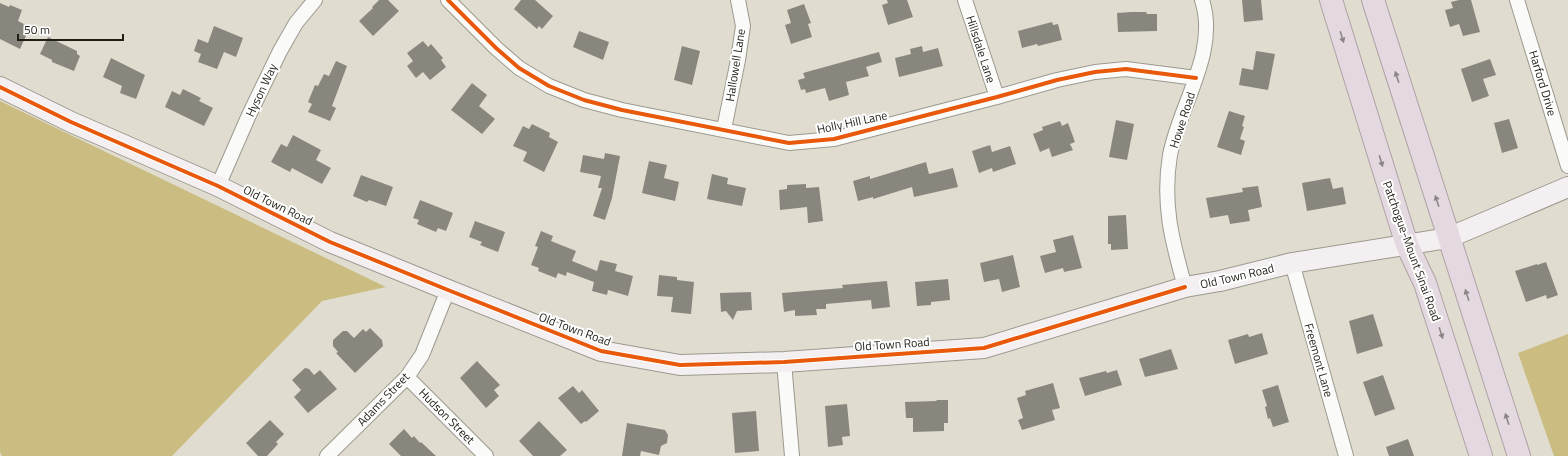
<svg xmlns="http://www.w3.org/2000/svg" width="1568" height="456" viewBox="0 0 1568 456" font-family="'Titillium Web',sans-serif">
<style>
.forest{fill:#cbbd82}
.building{fill:#89877d}
.lines{fill:none;stroke-linecap:round;stroke-linejoin:round}
.street-casing{stroke:#9c998f;stroke-width:16}
.secondary-casing{stroke:#9c998f;stroke-width:22}
.highway-casing{stroke:#afa1a6;stroke-width:24}
.street{stroke:#fafaf8;stroke-width:14}
.secondary{stroke:#f4f0f1;stroke-width:20}
.highway{stroke:#e4d9e1;stroke-width:22}
.cycleway-casing{stroke:#fff;stroke-width:6}
.cycleway{stroke:#e8590c;stroke-width:4}
.oneway{fill:#8c8585}
.labels{text-anchor:middle;dominant-baseline:central;stroke-width:4;stroke-linejoin:round;paint-order:stroke}
.street-label{font-size:12px;fill:#201e15;stroke:#fff}
</style>
<rect width="100%" height="100%" fill="#e0ddd0"/>
<path class="forest" d="M0,101L386,287L322,301L172,456H2L0,452Z
M1568,334V456H1554L1518,353Z"/>
<path class="building" d="M379,0H388L399,11L373,36L359,21L373,8L372,7Z
M521,0H535L553,16L542,29L539,26L537,29L514,9Z
M887,0H907L913,17L888,25L882,5L888,3Z
M1242,0H1261L1263,20L1244,22Z
M1459,0H1471L1480,32L1463,36L1459,24L1450,27L1445,10L1453,8L1451,2Z
M0,3L9,7L10,5L22,10L18,21L30,27L20,49L0,39Z
M804,4L811,23L808,24L812,37L791,44L785,25L791,23L787,10Z
M1131,12H1146L1147,14H1157V31L1118,32L1117,13Z
M1052,22L1053,25L1058,24L1062,40L1038,46L1037,44L1022,48L1018,31Z
M214,26L243,38L236,57L224,52L217,69L198,62L201,54L194,51L198,39L208,43Z
M579,31L609,42L603,60L573,47Z
M48,37L77,51V54L80,56L74,71L52,62V60L40,54Z
M423,41L428,47L431,44L443,58L441,60L446,67L430,80L423,72L416,78L407,66L413,61L407,53Z
M682,46L700,51L692,85L674,80Z
M922,46L923,52L938,48L943,66L899,77L895,58L911,54L910,49Z
M1256,51L1275,54L1268,90L1239,85L1242,68L1253,70Z
M879,52L882,62L866,67L869,76L846,82L849,95L829,101L825,88L806,93L805,89L801,90L798,80L805,78L803,73Z
M111,58L145,75L136,99L120,93L122,86L103,77Z
M1490,59L1496,75L1483,79L1489,96L1472,102L1461,69Z
M336,61L347,66L332,106L336,108L330,121L308,112L312,104L308,102L315,85L318,86L324,74L329,76Z
M472,83L487,95L479,106L495,119L482,134L451,110Z
M183,89L201,98L199,101L213,108L204,126L165,107L172,91L180,95Z
M1229,111L1245,116L1242,126L1244,127L1240,139L1245,141L1241,155L1217,147Z
M1509,119L1518,148L1502,153L1494,123Z
M1116,120L1134,124L1127,160L1109,157Z
M1060,121L1062,126L1068,123L1075,142L1070,144L1073,150L1052,157L1049,148L1040,152L1033,134L1043,130L1042,127Z
M532,124L550,133L549,137L558,142L544,172L523,161L527,152L513,146L523,126L529,129Z
M293,135L321,150L316,160L331,168L322,184L292,168L290,172L271,162L281,144L287,147Z
M990,145L992,152L1010,146L1016,164L993,172L992,168L979,173L972,151Z
M605,153L620,156L612,198L605,220L593,216L602,188H598L601,176L580,172L583,155L604,159Z
M649,161L667,165L664,178L679,182L675,201L642,193Z
M926,162L929,174L953,168L958,187L914,197L912,187L873,199V197L858,201L853,181L870,176V179Z
M712,174L728,178L727,184L746,188L742,206L707,199Z
M361,175L393,187L386,206L369,200L367,202L353,196Z
M1330,178L1333,189L1343,187L1346,204L1307,211L1302,183Z
M806,184V188L819,187L823,221L808,223L807,207L780,210L779,190L787,189V185Z
M1258,186L1262,207L1248,210L1250,221L1230,224L1228,215L1210,218L1206,198L1243,192L1242,188Z
M420,200L453,213L446,231L438,228L436,232L417,224L419,220L413,218Z
M1126,215L1128,249L1111,250V244H1108V216Z
M475,221L505,232L498,252L480,245L482,242L469,237Z
M541,231L553,236L551,241L576,251L572,261L597,271L600,260L617,264L615,271L633,276L628,296L608,290L607,295L592,291L594,282L567,272L566,276L558,273L556,278L538,271L539,268L531,265L538,247L535,246Z
M1073,235L1082,268L1064,272L1063,268L1045,273L1040,256L1056,252L1053,240Z
M1013,255L1020,287L1002,292L999,279L984,282L980,263Z
M1546,262L1558,295L1547,299L1546,295L1526,302L1515,271L1537,264V265Z
M659,275L677,277V280L694,282L691,314L671,312L673,297L657,296Z
M948,279L950,300L931,302V305L917,306L915,282Z
M887,281L890,307L872,309L871,300L826,304V309H816L817,315L795,316V310L784,312L782,293L843,288L842,285Z
M751,292L752,310L737,311L733,320L726,311L721,312L720,293Z
M1373,314L1383,346L1357,354L1349,321Z
M370,328L382,340L383,346L355,373L336,353L338,352L333,346V340L343,331H347L354,338L363,329L366,332Z
M1262,333L1268,354L1235,364L1228,340L1248,334L1249,337Z
M1171,349L1178,369L1145,377L1139,359Z
M477,361L500,385L494,390L499,396L486,408L460,378Z
M305,368L309,369L314,375L320,370L337,389L308,413L294,397L301,390L292,380Z
M1117,370L1122,385L1085,396L1079,378L1106,371L1107,373Z
M1383,375L1395,409L1375,416L1363,382Z
M1053,383L1060,408L1052,410L1055,420L1022,430L1018,420L1023,418L1017,398L1026,395L1025,391Z
M1278,385L1289,422L1273,427L1270,418L1268,419L1265,407L1267,406L1262,390Z
M573,386L579,393L582,390L599,411L586,422L585,421L581,424L558,398Z
M937,400H948V423H944V431L913,432V418H906L905,402L936,401Z
M847,404L850,436L842,437L843,445L828,447L825,406Z
M756,411L759,451L735,453L732,413Z
M270,420L284,434L276,442L278,444L267,456H258L246,443Z
M539,421L567,450L560,456H533L519,441Z
M627,423L665,430L668,435L667,443L661,446L659,455L641,451L640,456H622Z
M404,429L412,438L414,436L420,443L421,442L436,456H401L389,444Z
M1408,439L1414,456H1389L1386,447Z"/>
<g class="lines">
<defs>
<path id="street" d="M448,0L496,48L519,68L549,86L584,100L622,110L789,143L834,139L997,97L1057,80L1095,72L1126,69L1196,78
M965,0L997,97
M1517,0L1568,166
M724,129L738,60L743,26L738,0
M218,186L249,115L280,51L296,23L315,0
M1292,263L1346,456
M1185,287C1172,241 1162,204 1170,155C1179,106 1219,52 1202,0
M784,362L792,456
M407,377L486,456
M327,456L407,377L422,355L448,290"/>
<path id="secondary" d="M0,87L71,122L218,186L330,242L448,290L601,351L680,365L784,362L984,348L1185,287L1220,281L1292,263L1448,238L1568,187"/>
<path id="highway" d="M1331,0L1407,245L1425,283L1481,456
M1373,0L1519,456"/>
</defs>
<use href="#street" class="street-casing"/>
<use href="#secondary" class="secondary-casing"/>
<use href="#highway" class="highway-casing"/>
<use href="#street" class="street"/>
<use href="#secondary" class="secondary"/>
<use href="#highway" class="highway"/>
<defs>
<path id="cycleway" d="M448,0L496,48L519,68L549,86L584,100L622,110L789,143L834,139L997,97L1057,80L1095,72L1126,69L1196,78
M0,87L71,122L218,186L330,242L448,290L601,351L680,365L784,362L984,348L1185,287"/>
</defs>
<use href="#cycleway" class="cycleway-casing"/>
<use href="#cycleway" class="cycleway"/>
</g>
<defs><path id="oneway-solid" d="M-6-.8H1V-3.2L6.5 0L1 3.2V.8H-6Z"/></defs>
<g class="oneway">
<use href="#oneway-solid" transform="translate(1342 37) rotate(73)"/>
<use href="#oneway-solid" transform="translate(1397 77) rotate(-108)"/>
<use href="#oneway-solid" transform="translate(1381 161) rotate(73)"/>
<use href="#oneway-solid" transform="translate(1437 201) rotate(-108)"/>
<use href="#oneway-solid" transform="translate(1467 295) rotate(-108)"/>
<use href="#oneway-solid" transform="translate(1441 333) rotate(72)"/>
<use href="#oneway-solid" transform="translate(1507 419) rotate(-108)"/>
</g>
<g class="labels">
<g class="street-label">
<text transform="translate(981 49) rotate(72)">Hillsdale Lane</text>
<text transform="translate(735 65) rotate(-81)">Hallowell Lane</text>
<text transform="translate(1543 83) rotate(73)">Harford Drive</text>
<text transform="translate(261 90) rotate(-65)">Hyson Way</text>
<text transform="translate(1182 120) rotate(-72)">Howe Road</text>
<text transform="translate(852 122) rotate(-12)">Holly Hill Lane</text>
<text transform="translate(278 205) rotate(26)">Old Town Road</text>
<text transform="translate(1412 251) rotate(70)">Patchogue-Mount Sinai Road</text>
<text transform="translate(1237 276) rotate(-13)">Old Town Road</text>
<text transform="translate(575 329) rotate(20)">Old Town Road</text>
<text transform="translate(892 344) rotate(-4)">Old Town Road</text>
<text transform="translate(1319 360) rotate(74)">Freemont Lane</text>
<text transform="translate(383 399) rotate(-46)">Adams Street</text>
<text transform="translate(447 416) rotate(45)">Hudson Street</text>
</g>
</g>
<path d="M18 34v6h105v-6" fill="none" stroke="#201e15" stroke-width="2"/>
<text x="24" y="34" font-size="12" fill="#201e15" stroke="#ffffff" stroke-width="3" paint-order="stroke">50 m</text>
</svg>
